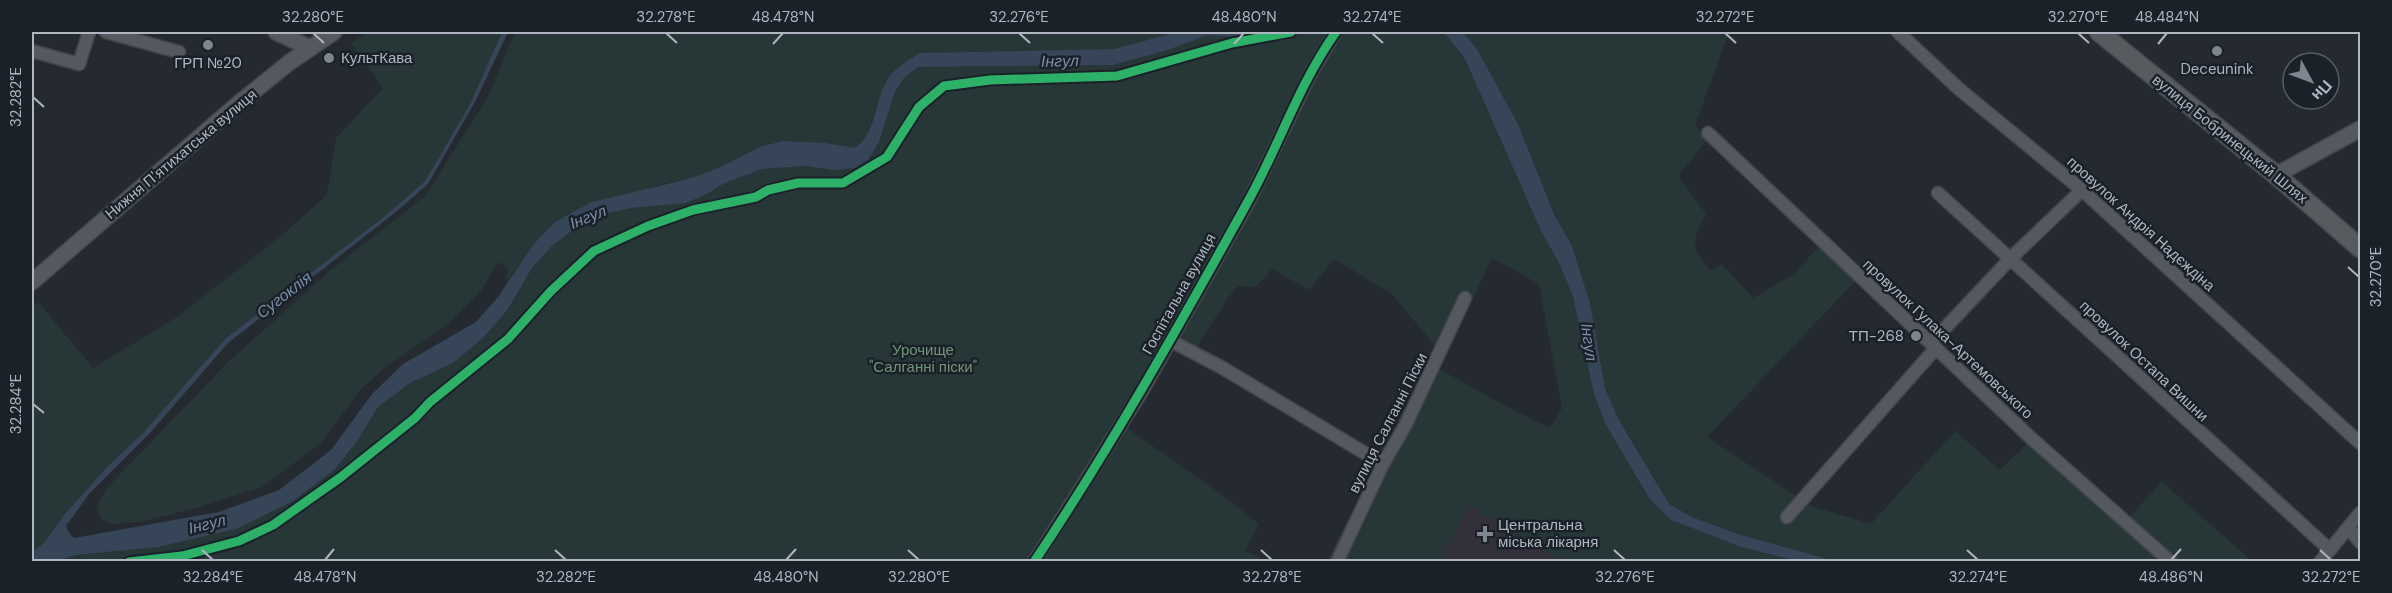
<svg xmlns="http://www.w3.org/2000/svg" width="2392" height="593" viewBox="0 0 2392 593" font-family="'DM Sans',sans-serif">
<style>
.medical{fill:#32313b}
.green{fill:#273738}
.water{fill:#364558}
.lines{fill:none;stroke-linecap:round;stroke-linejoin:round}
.minor-casing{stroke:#42464b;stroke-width:15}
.tertiary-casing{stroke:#42464b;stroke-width:18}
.primary-casing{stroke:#43464d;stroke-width:21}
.minor{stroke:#55585e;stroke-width:12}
.tertiary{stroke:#55585e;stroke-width:15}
.primary{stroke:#575b60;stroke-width:18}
.cycleway-casing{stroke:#1a2129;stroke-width:13}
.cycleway{stroke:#2db169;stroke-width:9}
.ticks{fill:none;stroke:#afb6c1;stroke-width:2}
.poi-dot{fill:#7f858e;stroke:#1a2129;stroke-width:2}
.labels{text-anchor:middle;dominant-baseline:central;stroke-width:5;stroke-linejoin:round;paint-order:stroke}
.poi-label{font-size:15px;fill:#afb6c1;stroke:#1a2129;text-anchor:start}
.street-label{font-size:15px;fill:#afb6c1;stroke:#1a2129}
.park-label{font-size:15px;fill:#709578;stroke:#1a2129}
.water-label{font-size:16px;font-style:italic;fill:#7a8ea7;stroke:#1a2129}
.neatline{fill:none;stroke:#afb6c1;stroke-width:2}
.ticks-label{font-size:15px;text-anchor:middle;fill:#afb6c1}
</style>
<rect width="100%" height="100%" fill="#252a30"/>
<path class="medical" d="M1470,506L1562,561L1438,562Z"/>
<path class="green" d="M369,32H502L470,104L425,181L385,216L225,339L142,434L107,467L64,515L45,542L32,552V306L38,302L93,368L177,317L281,236L327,195L336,138L383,88L351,43Z
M515,32H1177L1114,49L920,53L885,83L865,141L855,149L825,143L783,141L759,147L723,166L688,179L658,185L533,245L506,284L508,269L498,262L481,291L447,325L387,366L360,390L320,444L262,487L199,507L139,522L111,524L101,519L97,507L105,490L229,361L330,271L425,196L488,97Z
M1269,32H1444L1465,59L1541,231L1560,265L1573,297L1594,394L1606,425L1649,498L1671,520L1741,547L1797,561H1562L1470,506L1438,561H1327L1428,363L1513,410L1550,428L1562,408L1539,284L1492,258L1445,358L1392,294L1334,259L1309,290L1272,269L1256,287L1238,286L1227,299L1196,349L1166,335L1117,421L1215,490L1259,524L1245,551L1267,561L57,562L76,555L158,547L236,529L358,440L378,407L410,383L453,363L508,309L532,268L552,246L577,227L604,214L632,208L686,203L707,194L723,184L762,169L806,166L833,170L879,142L895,93L904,78L918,67L1113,65L1168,50L1208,35L1232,37L1266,34Z
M1463,32H1729L1695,125L1707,140L1678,176L1706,214C1692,239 1690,247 1710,270L1722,264L1753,298L1794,274L1828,236L1862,274L1707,437L1811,506L1871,524L1955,431L2000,470L2037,434L2130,516L2162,482L2252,561H1835L1738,534L1692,517L1669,504L1619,420L1604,389L1590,303L1572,246L1555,216L1518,124L1477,49Z"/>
<path class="water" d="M502,32H508L476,100L428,184L396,212L228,343L150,433L89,494L66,526L69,533L74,538L219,512L279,490L331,450L372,394L403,364L476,322L498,297L533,245L555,222L592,202L688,179L723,166L759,147L783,141L825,143L855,148C875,134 874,106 885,84C892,69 906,62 920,53L1114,49L1177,32H1269L1266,34L1232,37L1208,35L1168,50L1113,65L918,67L904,78L895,92L879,142L868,160L854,168L833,170L806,166L762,169L723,184L707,194L686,203L632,208L604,214L577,227L552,246L532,268L508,309L483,338L453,363L410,383L378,407L358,440L335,469L293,501L236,529L158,547L76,555L57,561H32V552L45,542L64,515L107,467L142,434L225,339L385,216L425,181L470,104Z
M1444,32H1463L1477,49L1518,124L1555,216L1572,246L1590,303L1605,389L1619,420L1669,504L1692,517L1738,534L1835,561H1797L1741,547L1671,520L1649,498L1606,425L1594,394L1573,297L1560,265L1541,231L1465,59Z"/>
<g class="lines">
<defs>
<path id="minor" d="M106,32L179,52
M1898,32L1959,89L2082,190L2360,443
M32,51L79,64L89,32
M1708,133L2031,438L2171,562
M1938,193L2330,550
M1169,340L1221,367L1383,464
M1931,343L2011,258L2082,190
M1787,517L1936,348
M2349,528L2360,542
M1034,562L1141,393L1248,203L1312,71L1335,33
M1337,562L1383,464L1405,426L1465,298
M2320,562L2360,513"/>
<path id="tertiary" d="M276,32L310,48
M2276,175L2360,129
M32,282L239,103L290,62L334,32"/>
<path id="primary" d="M2099,32L2276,175L2360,248"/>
</defs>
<use href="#minor" class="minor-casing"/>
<use href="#tertiary" class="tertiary-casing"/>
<use href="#primary" class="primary-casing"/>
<use href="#minor" class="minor"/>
<use href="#tertiary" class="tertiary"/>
<use href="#primary" class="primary"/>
<defs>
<path id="cycleway" d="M129,562L182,556L239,541L273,525L341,477L415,418L430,402L508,339L551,291L594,251L648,226L693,210L756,197L768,190L798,183H843L887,157L919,107L944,86L990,80L1117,76L1232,43L1291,32
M1034,562C1111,447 1179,326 1246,205C1278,149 1298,85 1336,32"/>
</defs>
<use href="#cycleway" class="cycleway-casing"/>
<use href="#cycleway" class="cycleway"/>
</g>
<path class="ticks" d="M313,33L324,43M666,33L677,43M1019,33L1030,43M1372,33L1383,43M1725,33L1736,43M2078,33L2089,43M773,44L783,33M1234,44L1244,33M2158,44L2167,33M33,97L44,107M2348,267L2359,277M33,404L44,413M202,550L213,560M555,550L566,560M908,550L919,560M1261,550L1272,560M1614,550L1625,560M1967,550L1978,560M2320,550L2331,560M325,560L334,549M786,560L796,549M2171,560L2181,549"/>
<g class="poi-dot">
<circle cx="208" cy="45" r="6"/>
<circle cx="2217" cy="51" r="6"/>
<circle cx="329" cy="58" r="6"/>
<circle cx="1916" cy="336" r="6"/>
<path d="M1482 525h6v6h6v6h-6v6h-6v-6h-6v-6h6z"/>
</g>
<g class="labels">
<g class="poi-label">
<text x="341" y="58">КультКава</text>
<text x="208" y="63" text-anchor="middle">ГРП №20</text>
<text x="2217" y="69" text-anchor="middle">Deceunink</text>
<text x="1904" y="336" text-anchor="end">ТП-268</text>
<text x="1498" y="525">Центральна<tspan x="1498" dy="17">міська лікарня</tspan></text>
</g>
<g class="street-label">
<text transform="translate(2230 139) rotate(39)">вулиця Бобринецький Шлях</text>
<text transform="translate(181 154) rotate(-40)">Нижня Пʼятихатська вулиця</text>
<text transform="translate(2141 224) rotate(42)">провулок Андрія Надєждіна</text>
<text transform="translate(1179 294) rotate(-61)">Госпітальна вулиця</text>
<text transform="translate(1948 339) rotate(43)">провулок Гулака-Артемовського</text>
<text transform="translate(2144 361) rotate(43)">провулок Остапа Вишни</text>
<text transform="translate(1388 423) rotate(-63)">вулиця Салганні Піски</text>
</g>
<g class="park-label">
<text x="923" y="350">Урочище<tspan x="923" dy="17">"Салганні піски"</tspan></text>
</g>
<g class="water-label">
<text transform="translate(1060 61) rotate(-1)">Інгул</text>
<text transform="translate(588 217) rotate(-22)">Інгул</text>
<text transform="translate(284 295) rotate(-38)">Сугоклія</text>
<text transform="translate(1589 342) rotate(82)">Інгул</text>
<text transform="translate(207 524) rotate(-14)">Інгул</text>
</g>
</g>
<rect width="2392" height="593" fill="none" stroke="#1a2129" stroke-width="66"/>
<g transform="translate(2311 81) rotate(131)"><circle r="28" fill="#1a2129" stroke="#565d66" stroke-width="1.5"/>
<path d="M0-4.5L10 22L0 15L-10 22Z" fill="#7f858e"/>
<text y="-9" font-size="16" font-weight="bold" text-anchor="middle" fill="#afb6c1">Пн</text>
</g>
<rect x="33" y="33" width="2326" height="527" class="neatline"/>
<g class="ticks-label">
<text x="313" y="22">32.280°E</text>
<text x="666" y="22">32.278°E</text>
<text x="783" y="22">48.478°N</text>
<text x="1019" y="22">32.276°E</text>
<text x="1244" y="22">48.480°N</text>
<text x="1372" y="22">32.274°E</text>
<text x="1725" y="22">32.272°E</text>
<text x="2078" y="22">32.270°E</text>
<text x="2167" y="22">48.484°N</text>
<text transform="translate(16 97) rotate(-90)" y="5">32.282°E</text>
<text transform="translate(2376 277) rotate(-90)" y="5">32.270°E</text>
<text transform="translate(16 404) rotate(-90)" y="5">32.284°E</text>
<text x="213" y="582">32.284°E</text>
<text x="325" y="582">48.478°N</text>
<text x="566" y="582">32.282°E</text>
<text x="786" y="582">48.480°N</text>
<text x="919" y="582">32.280°E</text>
<text x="1272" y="582">32.278°E</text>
<text x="1625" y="582">32.276°E</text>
<text x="1978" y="582">32.274°E</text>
<text x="2171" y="582">48.486°N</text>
<text x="2331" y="582">32.272°E</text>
</g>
</svg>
